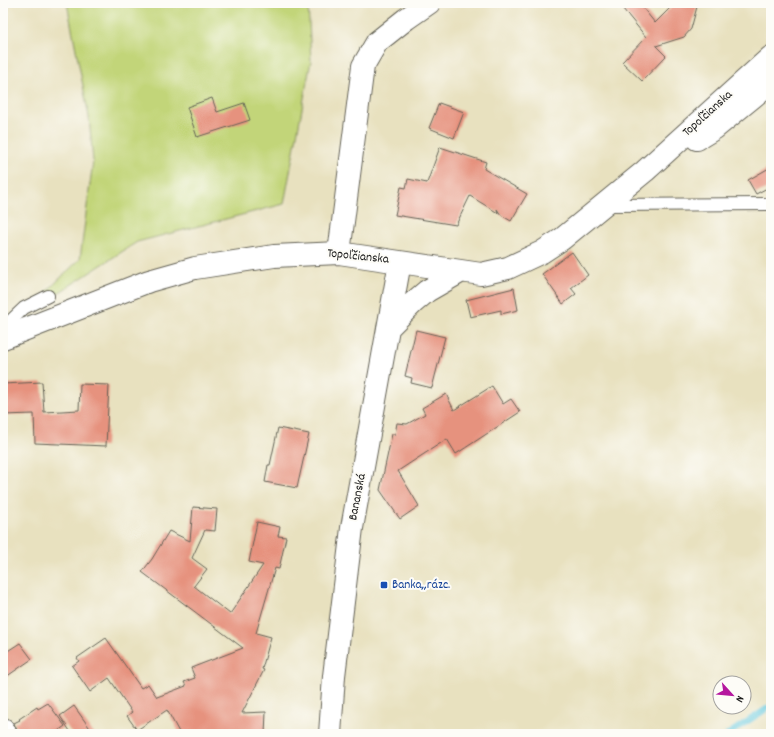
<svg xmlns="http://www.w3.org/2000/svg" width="774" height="737" viewBox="0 0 774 737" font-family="Dekko,sans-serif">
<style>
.green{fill:#c2d579;stroke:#6f784a}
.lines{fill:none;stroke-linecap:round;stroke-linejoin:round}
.stream{stroke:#60c7dd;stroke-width:6}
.building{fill:#e6927e}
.service-casing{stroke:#636155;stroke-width:14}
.minor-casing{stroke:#636155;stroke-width:24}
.secondary-casing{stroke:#636155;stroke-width:24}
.service{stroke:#fff;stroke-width:12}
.minor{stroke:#fff;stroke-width:22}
.secondary{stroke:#fff;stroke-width:22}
.transit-dot{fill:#1a4fb4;stroke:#fdfcf7;stroke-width:1.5}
.labels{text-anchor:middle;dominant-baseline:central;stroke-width:4;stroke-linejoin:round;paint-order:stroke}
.street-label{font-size:13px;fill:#1c1c1c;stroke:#fdfcf7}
.transit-label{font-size:13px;fill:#164399;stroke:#fdfcf7;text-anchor:start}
</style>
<rect width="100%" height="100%" fill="#fdfcf7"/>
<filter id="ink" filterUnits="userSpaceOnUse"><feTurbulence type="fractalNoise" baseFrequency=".025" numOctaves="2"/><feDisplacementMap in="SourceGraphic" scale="8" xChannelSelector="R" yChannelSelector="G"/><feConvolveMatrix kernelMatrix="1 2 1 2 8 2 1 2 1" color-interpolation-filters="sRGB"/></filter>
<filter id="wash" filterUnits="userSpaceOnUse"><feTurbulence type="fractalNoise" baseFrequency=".012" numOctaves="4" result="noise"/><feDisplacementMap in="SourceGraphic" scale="16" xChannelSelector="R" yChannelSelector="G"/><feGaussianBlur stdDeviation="0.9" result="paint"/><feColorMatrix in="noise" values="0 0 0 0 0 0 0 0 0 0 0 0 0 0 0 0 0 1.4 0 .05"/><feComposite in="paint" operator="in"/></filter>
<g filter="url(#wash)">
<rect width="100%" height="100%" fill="#e8e1bf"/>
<path class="green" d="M67,3H308L311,61L284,204L137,242L49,299L47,291L80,259L93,161L89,117Z"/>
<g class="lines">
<path class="stream" d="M728,734L771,706"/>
</g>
<g id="blocks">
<path class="building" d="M618,3H639L655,23L675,3H698L691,29L684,37L656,46L666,56L642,81L622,62L646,37Z
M212,98L217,112L244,103L250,120L197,137L187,107Z
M439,103L464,112L454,138L429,128Z
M440,147L486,162L484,169L527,194L511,221L501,215L497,209L498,213L470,196L456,225L395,215L401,187L406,188L408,179L427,183Z
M771,167V186L756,194L748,180Z
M572,252L588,275L571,288L576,294L563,304L542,274Z
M514,288L518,310L501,314V310L470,317L466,300Z
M416,330L445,337L432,388L411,383L412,378L405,376Z
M42,382L44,412L79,410L80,384L109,385L106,446L35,443L34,414L3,415V384Z
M492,386L503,404L511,399L520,412L456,454L447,439L398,471L419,506L400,519L380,490L392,434H395L397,423L407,424L425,414L422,408L446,394L454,410Z
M278,428L309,434L297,488L265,482L268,465H270Z
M193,507L217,509L215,531L205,530L192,558L207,569L194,586L230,614L263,565L249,562L257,522L280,527L278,536L286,537L279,569L275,568L256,633L271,637L262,669L264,670L242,713L266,712L265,734H180L167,710L137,730L127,716L132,712L109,678L90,692L72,666L79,661L77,658L106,638L141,688L148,684L157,697L186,686L184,682L195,678L191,668L243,648L142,572L152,559L169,531L190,541Z
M20,643L32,659L3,679V654Z
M48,703L65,726L54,734H18L14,723L20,720L19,719L37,707L38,709Z
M74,706L94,734H72L60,716Z"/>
</g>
</g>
<g filter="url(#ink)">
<use href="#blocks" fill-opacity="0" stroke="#636155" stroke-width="1"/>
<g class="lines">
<defs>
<path id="service" d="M605,205L771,204
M3,328L24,308L48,296"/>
<path id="minor" d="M339,253L363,66L377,42L406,19L429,3
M3,729L6,734"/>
<path id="secondary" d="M697,139L715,128L771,82
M388,328L414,302L427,291L460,272
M3,338L149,281L195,268L274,256L339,253L481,274L508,268L542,252L562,239L645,171L771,57
M330,734L334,676L352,528L400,262"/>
</defs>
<use href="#service" class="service-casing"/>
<use href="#minor" class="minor-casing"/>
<use href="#secondary" class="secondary-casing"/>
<use href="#service" class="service"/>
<use href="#minor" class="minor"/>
<use href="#secondary" class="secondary"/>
</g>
</g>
<rect class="transit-dot" x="380" y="581" width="8" height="8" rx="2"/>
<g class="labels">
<g class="street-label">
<text transform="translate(708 114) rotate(-42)">Topoľčianska</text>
<text transform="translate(358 257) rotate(6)">Topoľčianska</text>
<text transform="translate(358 497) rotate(-79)">Bananská</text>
</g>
<g class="transit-label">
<text x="392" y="585">Banka,,rázc.</text>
</g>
</g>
<rect width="774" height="737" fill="none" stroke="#fdfcf7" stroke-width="16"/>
<g transform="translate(732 695) rotate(117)"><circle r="19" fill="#fdfcf7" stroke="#a3a29f"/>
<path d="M0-3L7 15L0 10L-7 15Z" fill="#b5179e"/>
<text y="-6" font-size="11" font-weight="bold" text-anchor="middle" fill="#1c1c1c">N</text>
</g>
</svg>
